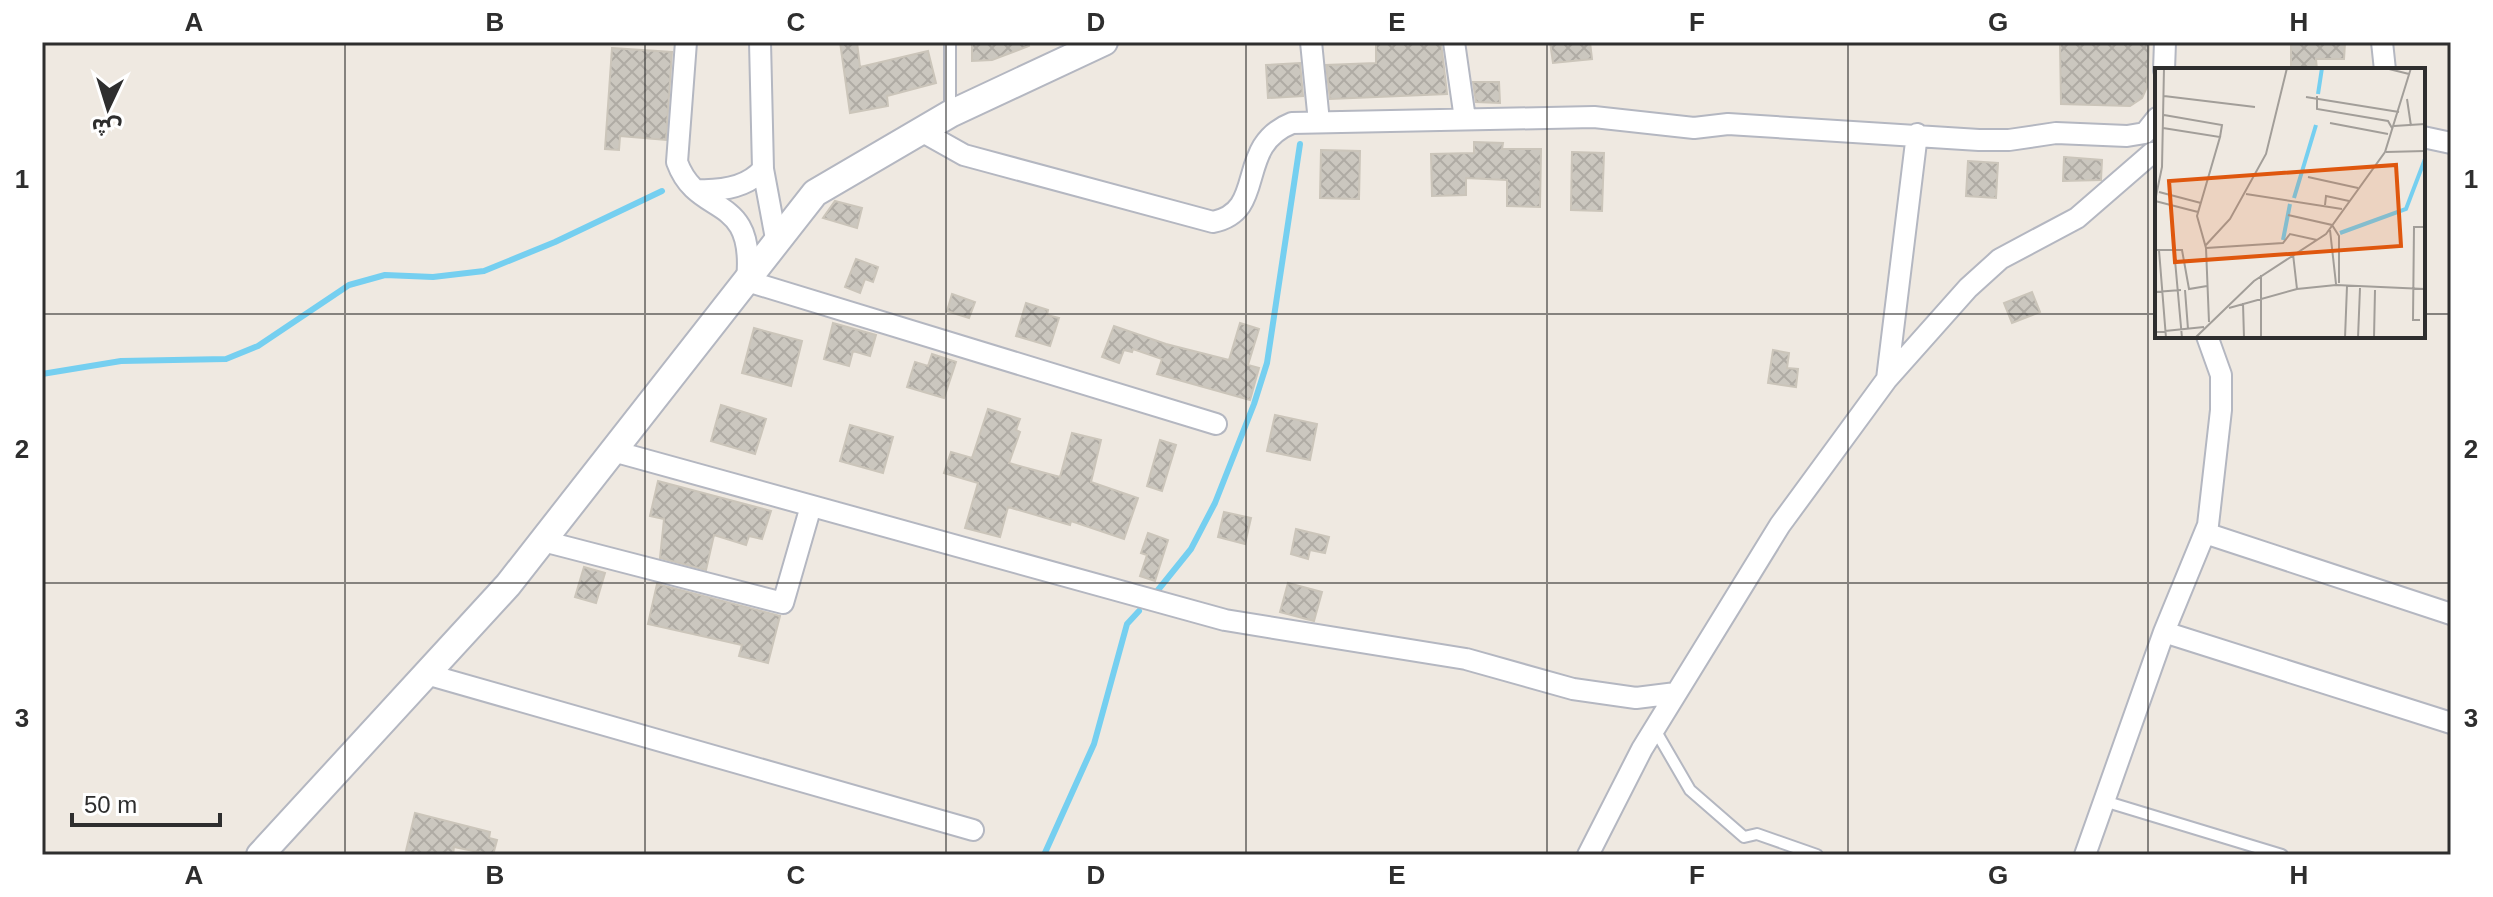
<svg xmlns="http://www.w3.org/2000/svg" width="2493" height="897" viewBox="0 0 2493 897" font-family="Arial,'Noto Sans Arabic',sans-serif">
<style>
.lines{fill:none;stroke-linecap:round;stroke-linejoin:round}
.stream{stroke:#75cff0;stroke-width:6}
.building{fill:url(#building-cross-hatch);stroke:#cbc5ba;stroke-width:2}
.service-casing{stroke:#b4b7c1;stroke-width:14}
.minor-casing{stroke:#b4b7c1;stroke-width:24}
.tertiary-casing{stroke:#b4b7c1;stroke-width:30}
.service{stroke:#fff;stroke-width:10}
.minor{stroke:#fff;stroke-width:20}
.tertiary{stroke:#fff;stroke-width:26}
.grid{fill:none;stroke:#2e2e2e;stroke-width:2;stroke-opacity:0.55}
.inset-river{fill:none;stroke:#75cff0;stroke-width:4}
.inset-road{fill:none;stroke:#a29e99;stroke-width:2}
.view{fill:#df570e;fill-opacity:0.15;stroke:#df570e;stroke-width:4}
.inset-edge{fill:none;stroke:#2e2e2e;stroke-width:4}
.neatline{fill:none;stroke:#2e2e2e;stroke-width:3}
.grid-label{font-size:26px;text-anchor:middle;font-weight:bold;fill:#2e2e2e}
</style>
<defs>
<pattern id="building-cross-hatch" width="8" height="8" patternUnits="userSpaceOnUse" patternTransform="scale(2)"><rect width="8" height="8" fill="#cbc7bf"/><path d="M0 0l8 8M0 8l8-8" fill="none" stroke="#afaba4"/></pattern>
</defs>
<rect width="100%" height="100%" fill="#efe9e1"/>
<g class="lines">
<path class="stream" d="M42,374L121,361L226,359L258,346L349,285L385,275L433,277L484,271L555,242L662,191
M1158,590L1191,549L1215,503L1254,404L1267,363L1300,144
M1044,855L1094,744L1127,624L1139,611"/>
</g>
<path class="building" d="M840,42H857L860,67L928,51L936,83L887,96L888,106L850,113Z
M972,42H1028L1029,46L992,60L972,61Z
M1376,42H1441L1447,94L1330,99L1326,65L1376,63Z
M1550,42H1590L1592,59L1553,63Z
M2060,42H2149L2147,87L2142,98L2130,106L2061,104Z
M2291,43H2345L2344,59H2316L2317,70H2291Z
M612,48L672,52L666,140L620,136L619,150L605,149Z
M1300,63L1303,96L1268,98L1266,65Z
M1473,82H1499L1500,103L1476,102Z
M1474,142L1503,143L1502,149H1541L1540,207L1507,206V180L1466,178V195L1432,196L1431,154L1474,153Z
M1321,150L1360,151L1359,199L1320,198Z
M1572,152L1604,153L1602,211L1571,210Z
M2064,157L2102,160L2101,180L2063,181Z
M1968,161L1998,163L1996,198L1966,196Z
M835,201L862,208L857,228L823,218Z
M856,259L878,267L873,282L865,279L860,293L845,287Z
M2032,292L2040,312L2012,323L2004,303Z
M952,294L975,302L969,318L947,311Z
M1026,303L1048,310L1047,315L1059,318L1050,346L1016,336Z
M833,323L876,335L870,356L853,351L849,366L824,359Z
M1240,323L1259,329L1248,365L1259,368L1250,400L1157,374L1162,359L1133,349L1132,352L1124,350L1119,363L1102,357L1114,326L1166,344L1229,360Z
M754,328L802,341L791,386L742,373Z
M1773,350L1789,353L1787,368L1798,369L1796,387L1768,383Z
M932,354L956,362L944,398L907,387L915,362L928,366Z
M721,405L766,419L755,454L711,441Z
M988,409L1020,419L1016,430L1020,432L1009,463L1060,477L1072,433L1101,440L1091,482L1138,498L1124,539L1071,521L1070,525L1008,507L1000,537L965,528L978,483L944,473L951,452L972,458Z
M1275,415L1317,424L1310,460L1267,451Z
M850,425L893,437L883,473L840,461Z
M1160,440L1176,445L1162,491L1147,486Z
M658,481L771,511L762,539L749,536L746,545L714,535L706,570L660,558L664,519L650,516Z
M1224,512L1251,518L1245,544L1218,537Z
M1296,529L1329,537L1325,553L1310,550L1308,559L1291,554Z
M1148,533L1168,540L1155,581L1140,576L1147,555L1141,553Z
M584,567L605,573L596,603L575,597Z
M1288,583L1322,592L1314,621L1280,612Z
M657,584L780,616L768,663L739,656L742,645L648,624Z
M415,813L490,832L489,838L497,840L493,855L454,847L453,855H405Z"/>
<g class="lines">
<defs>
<path id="service" d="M950,42V112
M1654,728L1690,790L1744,837L1757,834L1817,855
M2104,801L2282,855"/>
<path id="minor" d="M686,42L677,162C698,220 756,190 747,281L1216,424
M760,42L763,169L777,244
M1311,42L1319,122
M1454,42L1465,119
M2382,42L2385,70
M2164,70L2165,42
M923,132L964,155L1213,222C1268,211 1234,146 1292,123L1594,117L1694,128L1728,124L1979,140H2009L2056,133L2127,136L2145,133L2157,118
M2423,137L2451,143
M697,190C721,191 747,188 763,169
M1887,379L1917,134
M613,451L1225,620L1466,659L1573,689L1636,698L1676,693
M2205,533L2451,614
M543,541L783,603L811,506
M2164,632L2451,723
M426,674L973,830
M1588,855L1642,749L1780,525L1887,379L1968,288L2000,259L2077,218L2152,153
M2085,855L2164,632L2208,525L2221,410V375L2207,336"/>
<path id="tertiary" d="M260,855L508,585L815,193L950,114L1104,42"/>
</defs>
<use href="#service" class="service-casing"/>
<use href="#minor" class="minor-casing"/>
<use href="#tertiary" class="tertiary-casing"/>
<use href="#service" class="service"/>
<use href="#minor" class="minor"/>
<use href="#tertiary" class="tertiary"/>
</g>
<path class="grid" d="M345,42V855M645,42V855M946,42V855M1246,42V855M1547,42V855M1848,42V855M2148,42V855M42,314H2157M2423,314H2451M42,583H2451"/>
<g transform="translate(2155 68)">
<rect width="270" height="270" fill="#efe9e1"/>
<path class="inset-river" d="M163,26L167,0M139,130L161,57M185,165L251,141L270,91M128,172L135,136"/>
<path class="inset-road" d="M9,0L7,99L0,133L43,144M230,0L254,6M9,28L100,39M162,28V41L233,53L237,60M151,29L244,44M252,31L256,58M9,47L67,57L65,69M175,55L233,66M239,58L270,56M8,60L65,69L42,148L51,180L54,254M231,84L270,83M153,109L203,120M4,124L46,135M91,126L187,141M170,137L171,128L194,133M133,147L177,157L184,168V215M175,162L181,216M50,178L75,151L111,86L132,0M51,180L128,175L135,166L162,172M19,181L27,270M0,182H27L34,221L52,218M4,182L11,270M138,186L142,221M30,222L33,261M0,224L26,222M88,235L89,270M74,240L142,221L181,217L270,221M265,252H258L259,159H270M0,264L49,259M40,270L99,213L171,166L230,84L256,0M106,270V207M190,270L192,218M203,270L205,220M219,270L220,222"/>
<path class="view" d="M241,97L246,178L20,194L14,113Z"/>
<rect width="270" height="270" class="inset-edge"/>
</g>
<rect width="2493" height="897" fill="none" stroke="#ffffff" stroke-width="88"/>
<g transform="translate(108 108) rotate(184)" stroke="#ffffff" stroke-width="6" paint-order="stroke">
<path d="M0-6L14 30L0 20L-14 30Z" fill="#2e2e2e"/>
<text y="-12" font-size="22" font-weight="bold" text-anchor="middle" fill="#2e2e2e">ش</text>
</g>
<path d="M72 813v12h148v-12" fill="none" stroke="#2e2e2e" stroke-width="4"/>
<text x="84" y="813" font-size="24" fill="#2e2e2e" stroke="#ffffff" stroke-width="6" paint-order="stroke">50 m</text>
<rect x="44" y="44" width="2405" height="809" class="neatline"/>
<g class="grid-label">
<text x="194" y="31">A</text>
<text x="495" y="31">B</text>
<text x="796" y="31">C</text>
<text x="1096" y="31">D</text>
<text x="1397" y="31">E</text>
<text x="1697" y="31">F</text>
<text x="1998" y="31">G</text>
<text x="2299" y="31">H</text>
<text x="22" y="188">1</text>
<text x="2471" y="188">1</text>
<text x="22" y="458">2</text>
<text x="2471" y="458">2</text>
<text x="22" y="727">3</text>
<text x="2471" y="727">3</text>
<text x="194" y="884">A</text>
<text x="495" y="884">B</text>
<text x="796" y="884">C</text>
<text x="1096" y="884">D</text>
<text x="1397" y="884">E</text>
<text x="1697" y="884">F</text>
<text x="1998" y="884">G</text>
<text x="2299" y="884">H</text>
</g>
</svg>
